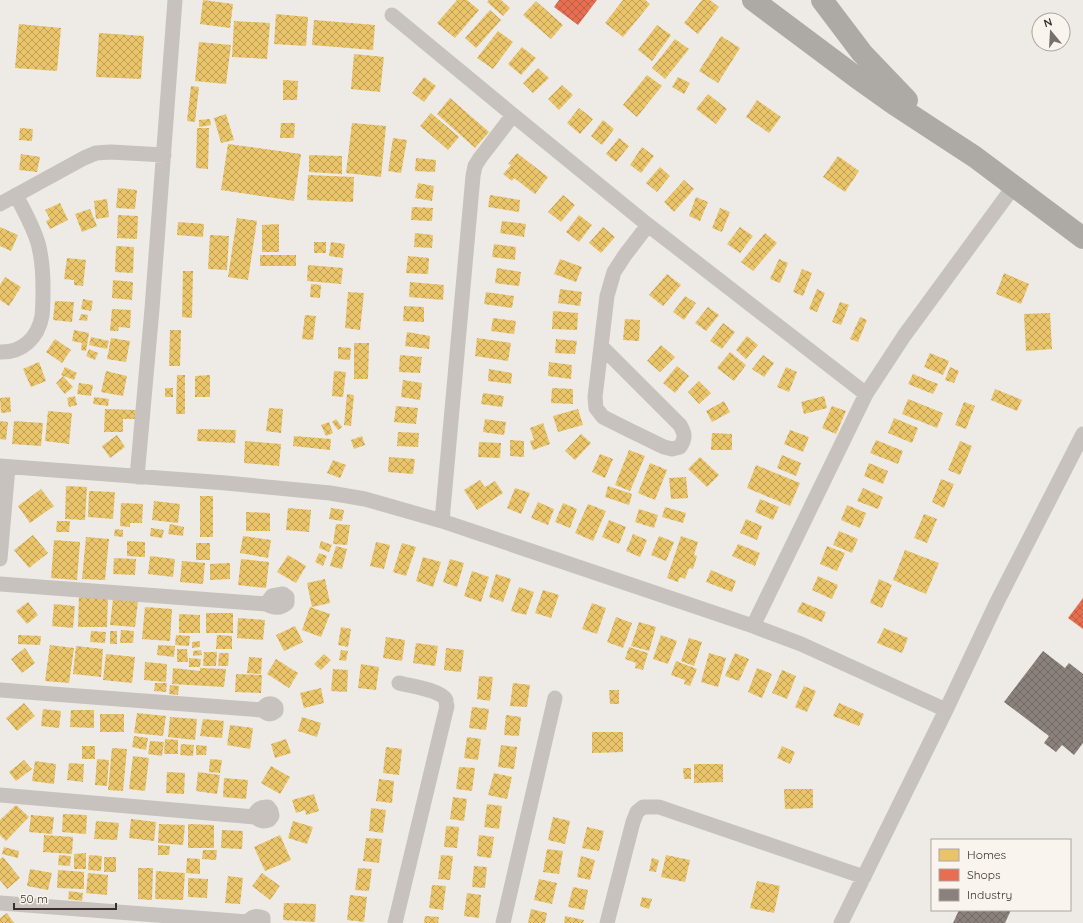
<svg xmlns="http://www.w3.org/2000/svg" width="1083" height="923" viewBox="0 0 1083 923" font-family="Quicksand,sans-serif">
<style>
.homes{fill:url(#homes-cross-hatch)}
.shops{fill:url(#shops-cross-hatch)}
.industry{fill:url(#industry-cross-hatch)}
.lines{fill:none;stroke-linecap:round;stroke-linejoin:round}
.minor{stroke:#c7c2be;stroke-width:15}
.highway{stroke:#ada9a5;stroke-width:22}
</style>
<defs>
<pattern id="homes-cross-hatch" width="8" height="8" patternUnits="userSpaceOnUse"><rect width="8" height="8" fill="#e9c46a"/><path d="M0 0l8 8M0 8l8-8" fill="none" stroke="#bea057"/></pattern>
<pattern id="shops-cross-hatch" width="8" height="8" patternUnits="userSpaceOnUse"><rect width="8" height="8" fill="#e76f51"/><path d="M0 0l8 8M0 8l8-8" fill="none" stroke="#bc5c43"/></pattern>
<pattern id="industry-cross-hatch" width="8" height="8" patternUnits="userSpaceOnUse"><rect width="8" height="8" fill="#8a817c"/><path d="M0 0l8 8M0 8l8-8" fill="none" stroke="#726a66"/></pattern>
</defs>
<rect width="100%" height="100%" fill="#eeeae6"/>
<path class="homes" d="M203,0L233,4L230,28L200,24Z
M457,0H467L479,10L455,38L437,23Z
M489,0H501L510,8L503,16L487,2Z
M623,0H645L650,4L623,37L605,23Z
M702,0H710L719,7L698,34L684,23Z
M536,1L563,25L551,39L523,15Z
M490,10L501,20L476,48L465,38Z
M276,14L308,17L306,46L274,44Z
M314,20L375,25L373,50L312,45Z
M234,21L270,23L267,59L232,57Z
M19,24L61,28L57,71L15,68Z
M657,25L671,35L652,61L638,50Z
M498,31L513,42L493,69L477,58Z
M99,33L144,36L141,79L96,77Z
M721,36L740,48L718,83L699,71Z
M675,39L689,49L665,79L652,68Z
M199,42L231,45L226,84L195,81Z
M522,47L536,58L521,75L508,64Z
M354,54L384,57L380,92L351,89Z
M538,68L549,78L533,93L523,83Z
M647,75L662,86L637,117L623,105Z
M424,77L436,86L424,102L412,93Z
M678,77L690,83L684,94L672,87Z
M283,80L298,81L297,100H283Z
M562,85L573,95L559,110L548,99Z
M191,86L199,87L195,122L187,121Z
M708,94L727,109L716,124L696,109Z
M450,98L489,132L475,148L437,114Z
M757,100L781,117L769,133L746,117Z
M579,108L593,119L580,134L567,123Z
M431,113L459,137L448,150L420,126Z
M226,114L234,140L221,143L214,118Z
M210,119L211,125L199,127V120Z
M603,120L614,129L602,145L591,136Z
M281,123H295L294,138H280Z
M352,123L386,126L381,177L346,173Z
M20,128L33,129L32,141L19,140Z
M197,128H209L208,169L196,168Z
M393,138L407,140L401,173L388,171Z
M619,138L629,146L616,162L606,154Z
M228,144L301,154L294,201L221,190Z
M642,147L654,156L641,173L630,165Z
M517,153L548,177L535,194L514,178L512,181L503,174L511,165L508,164Z
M21,154L40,157L37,172L19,170Z
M309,155L342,156V174L309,172Z
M838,156L859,171L845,192L823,177Z
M416,158L436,160L435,172L415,171Z
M660,167L670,176L657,192L646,183Z
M308,175L354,177L353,202L307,200Z
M684,180L694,189L674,212L664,202Z
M418,183L434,186L432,201L415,198Z
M118,188L137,190L135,209L116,208Z
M490,195L520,200L519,212L488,207Z
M563,195L575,205L561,222L548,212Z
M696,197L708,202L700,221L689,216Z
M107,199L109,217L96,219L94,201Z
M60,203L68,220L50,229L46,221L50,219L45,210Z
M412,207L433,208L432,221L411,220Z
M720,208L730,212L722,232L712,228Z
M90,209L97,226L82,232L75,214Z
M118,215L138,216L137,239L117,238Z
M579,215L592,225L579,242L566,232Z
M237,218L257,221L248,280L228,277Z
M502,221L526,224L524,237L500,233Z
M178,222L204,224L203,237L177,235Z
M279,224V252H262V225Z
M0,227L18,235L11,251L0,246Z
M603,227L615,237L601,253L589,243Z
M740,227L753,236L740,253L727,244Z
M415,233L433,235L432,248L414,247Z
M765,233L777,243L753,271L741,262Z
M210,235L229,236L227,270L208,269Z
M314,242H326V253H314Z
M331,242L345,244L343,258L329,256Z
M494,244L516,247L515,260L492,257Z
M116,246L134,247L133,273L115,272Z
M260,255H296V266H260Z
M408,256L429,258L428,274L406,273Z
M67,258L86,260L83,286L74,285V280L64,279Z
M560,259L582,267L576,282L554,274Z
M779,259L788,263L780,283L770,279Z
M308,265L343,268L341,284L307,281Z
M497,268L521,272L519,286L495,283Z
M802,269L812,273L803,296L793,292Z
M183,271H193L192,318L182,317Z
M1004,273L1029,284L1021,304L996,294Z
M667,274L681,285L663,306L649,295Z
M5,277L21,287L9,306L0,300V285Z
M113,280L133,282L132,300L112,298Z
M410,282L444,285L443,300L409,297Z
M311,284L321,285L320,298L310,297Z
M560,289L582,292L580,306L558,303Z
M817,289L825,293L817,312L809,309Z
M348,292L364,293L360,330L345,328Z
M486,292L514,296L512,308L484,304Z
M685,296L696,303L684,320L673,312Z
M83,299L93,301L91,311L81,309Z
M55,301L74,302L72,322L53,320Z
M840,302L849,305L841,325L832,322Z
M404,306L424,307V322L403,321Z
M708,307L719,315L706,331L695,323Z
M112,309L131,310L130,328L119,327L118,331H110Z
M553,311L578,313L577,330L552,329Z
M1050,313L1052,349L1026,351L1024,314Z
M81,314L88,315L87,321L79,320Z
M305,315L316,316L313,340L302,339Z
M860,317L867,320L858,342L850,339Z
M493,318L516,321L514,334L491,331Z
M625,319L640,320L639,341L623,340Z
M723,323L735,332L722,349L710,341Z
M74,330L89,333L86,351L81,350L82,343L72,341Z
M170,330H181L180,366H169Z
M407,332L430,336L429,349L405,346Z
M747,336L758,345L746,359L736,350Z
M91,337L109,341L107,349L89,345Z
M111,338L130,341L126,362L107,359Z
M477,338L511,343L508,361L475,356Z
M55,339L71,350L62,363L46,352Z
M556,339L577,341L575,354L555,353Z
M354,343H369L368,379H354Z
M661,345L675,357L660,372L647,361Z
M338,347L351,348L350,360L338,359Z
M89,349L98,353L95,360L86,356Z
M730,352L746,365L734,381L717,368Z
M930,353L949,361L943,375L924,367Z
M400,355L422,357L420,373L399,372Z
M763,355L774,363L764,377L752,369Z
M39,362L46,381L31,387L23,369Z
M549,362L572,365L571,379L548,376Z
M677,366L689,376L675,393L663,383Z
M65,367L77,373L74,380L61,375Z
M786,367L797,372L789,392L777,387Z
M950,367L959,371L954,383L945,380Z
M489,369L512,373L511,384L488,381Z
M106,371L127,376L123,396L101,392Z
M334,371L346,372L343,397L332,396Z
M913,374L938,384L933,394L908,384Z
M177,375H185V414H176Z
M210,375V397H195V376Z
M63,376L73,387L65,394L56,383Z
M403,380L422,383L420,400L401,397Z
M699,381L711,393L699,404L688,392Z
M79,383L93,385L91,396L77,394Z
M165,388H173V397H165Z
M552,388L573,389V404L551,403Z
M995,389L1022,400L1017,411L991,400Z
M483,393L504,396L502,407L481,404Z
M347,394L354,395L351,426L344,425Z
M75,396L77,405L69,407L67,398Z
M824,396L827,408L804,414L801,402Z
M10,397L11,412L1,413L0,398Z
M94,397L109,399L108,406L93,404Z
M908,399L943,413L937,428L902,414Z
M724,401L730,412L712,422L706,411Z
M964,402L975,406L966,429L955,425Z
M396,406L418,408L416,424L394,422Z
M832,406L846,411L836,434L822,428Z
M269,408L283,409L281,433L266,431Z
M105,409L136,410L135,419H123V432H104Z
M578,409L583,425L558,432L553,416Z
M48,411L72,413L69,444L45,441Z
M894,418L918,428L912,443L888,433Z
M336,419L342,427L338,430L332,422Z
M485,419L506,422L504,435L483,432Z
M0,421L8,422L6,440L0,439Z
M14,421L43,423L41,446L12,444Z
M329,422L333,433L326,436L321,425Z
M543,423L550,444L533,450L530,441L534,440L530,428Z
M198,429L236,430L235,443L197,441Z
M790,430L809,437L803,452L784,444Z
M398,432L419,433L418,447L397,446Z
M712,433L732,434V450H711Z
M581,434L591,443L575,460L565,451Z
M117,435L125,447L110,458L102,446Z
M294,436L331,439L330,450L293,446Z
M362,436L365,445L354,449L351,440Z
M510,440L524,441V457L510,456Z
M876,440L903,451L898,464L870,453Z
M245,441L281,444L279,466L244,463Z
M960,441L972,446L960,475L948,470Z
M479,442L501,443L500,458L478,457Z
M629,450L645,456L630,491L615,485Z
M600,454L613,459L605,478L592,472Z
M782,455L801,463L796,476L777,468Z
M389,457L415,459L413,474L388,472Z
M700,457L719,475L707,487L688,469Z
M333,460L346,465L340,478L327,473Z
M650,463L667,470L655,500L638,493Z
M869,463L888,471L883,484L864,476Z
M756,465L800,483L790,506L747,488Z
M686,477L688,498L671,499L669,478Z
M941,479L954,484L944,508L932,502Z
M480,480L485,487L495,481L503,493L477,510L464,490Z
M66,486L87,487L85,520L65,519Z
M608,486L632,494L629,505L605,497Z
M515,488L530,493L521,514L507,508Z
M863,488L883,497L878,509L857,501Z
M41,489L54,506L30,523L18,506Z
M89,491L115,492L113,519L88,517Z
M200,496H213V537H200Z
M760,499L779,507L773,520L755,512Z
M154,501L180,504L178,523L152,520Z
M538,502L554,509L548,525L531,518Z
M121,503L143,504L142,523H130V527L120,526Z
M563,503L577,509L570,528L555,522Z
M588,504L606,511L593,541L575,533Z
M847,505L866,513L860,528L841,520Z
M665,507L686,513L683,523L662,517Z
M288,508L311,510L309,532L286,530Z
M331,508L344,510L342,521L329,519Z
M639,509L658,515L654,528L635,522Z
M246,512L270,513V531H246Z
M924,514L937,519L927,543L914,538Z
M746,519L762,526L757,540L740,533Z
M609,520L626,527L619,544L602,537Z
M57,521H70L69,532H56Z
M170,524L184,527L183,536L168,534Z
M336,524L350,525L347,545L333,544Z
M151,528L164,530L162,538L150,536Z
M115,529L123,530V537L114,536Z
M839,531L858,539L852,553L833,545Z
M633,534L647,540L640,557L626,551Z
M33,535L48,553L29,568L14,550Z
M243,536L271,540L268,558L240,553Z
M659,536L674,542L666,561L651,555Z
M681,536L698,542L694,555L697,556L693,569L689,568L685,579L680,577L678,582L667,578Z
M86,537L109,539L105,580L82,579Z
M54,540L80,542L77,580L51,578Z
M127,541L145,542V557L127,556Z
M321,541L332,545L329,552L319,548Z
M376,542L390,545L384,569L370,566Z
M196,543H210V560H196Z
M402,543L416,547L406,576L393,572Z
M738,544L760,553L755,566L732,556Z
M336,546L347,549L342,569L330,566Z
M827,546L845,553L837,571L820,564Z
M905,550L939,563L926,594L893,580Z
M319,553L327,556L323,566L315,562Z
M288,555L306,566L296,583L277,572Z
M150,556L175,559L173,577L148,574Z
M423,557L441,562L433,587L416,581Z
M114,558L136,559L135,575L113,574Z
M241,559L269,562L266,588L238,585Z
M450,559L464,563L457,587L443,582Z
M182,561L205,563L203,584L180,582Z
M230,563V579L210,580V564Z
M711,570L736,581L732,592L706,582Z
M472,571L489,577L481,602L464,596Z
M496,574L511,579L503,602L489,597Z
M818,576L838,585L832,599L812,590Z
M325,579L330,603L312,607L307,583Z
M879,579L892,585L882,608L870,603Z
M519,587L534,592L526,615L511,611Z
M543,590L559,595L551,618L535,613Z
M79,594L108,595L107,627H78Z
M113,599L138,601L135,627L110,625Z
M28,602L38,615L27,624L16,611Z
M802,602L826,612L822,622L797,612Z
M592,603L606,608L597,634L582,629Z
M54,604L75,606L73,628L52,626Z
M145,607L172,609L170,641L142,639Z
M310,607L330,614L321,637L302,630Z
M206,613H233V633H206Z
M179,614L200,615V633H179Z
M616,617L632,623L623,648L607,642Z
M238,618L265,620L263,640L237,638Z
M639,622L656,627L649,651L631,646Z
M295,626L303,642L284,651L276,635Z
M341,627L351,629L348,647L338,645Z
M884,628L908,638L902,653L877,643Z
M121,630L134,631L133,643H120Z
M91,631L106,632L105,643L90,642Z
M110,631H117V644H110Z
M18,635L41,636L40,645L18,644Z
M176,635L190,636L189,646L175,645Z
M217,635L232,636V649H216Z
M661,635L677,641L668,664L653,659Z
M386,637L405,640L402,661L383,658Z
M689,638L702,642L694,666L681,661Z
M200,641V647L192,648V642Z
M416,643L438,646L435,666L413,663Z
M50,645L74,648L69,683L45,681Z
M158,645L175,646L174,657L157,655Z
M76,646L103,649L101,677L73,674Z
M629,647L648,653L643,670L635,668L636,663L625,659Z
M25,648L35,663L22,673L11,659Z
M446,648L464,650L461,672L444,670Z
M177,649H187L188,662H177Z
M201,650L202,655L193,656V651Z
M341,650L348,651L346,661L339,660Z
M204,652H217L216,666H203Z
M219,653H229L228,666H218Z
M709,653L726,658L718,687L701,682Z
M735,653L749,659L739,681L725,676Z
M106,654L135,657L132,683L103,680Z
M324,654L331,660L321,670L314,664Z
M249,657L262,658L261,674L247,673Z
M189,658L201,659L200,667H189Z
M276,659L298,673L289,688L267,674Z
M676,661L697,669L690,686L684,684L685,680L671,675Z
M145,662L167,664L166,682L144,680Z
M361,664L379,667L376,690L358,688Z
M173,668L200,671V668L226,669L224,687L172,684Z
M757,668L772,674L762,698L748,692Z
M333,669L348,670L347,692L331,691Z
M782,670L796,676L787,699L772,693Z
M236,674L262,675L261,693L235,692Z
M479,676L493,677L490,701L477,699Z
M155,683H167L166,692L154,691Z
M513,683L530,685L527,707L510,706Z
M170,685L179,686L178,695L169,694Z
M804,686L816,691L807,712L795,707Z
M321,688L324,703L304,708L300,693Z
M609,690H619V704H610Z
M24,703L35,716L17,731L6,718Z
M839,703L864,714L859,726L833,716Z
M472,707L489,709L486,730L469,728Z
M43,709L61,711L59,728L41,726Z
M71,710H94V728L70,727Z
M137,713L166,716L163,736L134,733Z
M100,714H124V732H100Z
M506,715L521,717L519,736L504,735Z
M170,717L197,719L195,740L168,737Z
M302,717L321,723L317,737L298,731Z
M203,719L224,721L222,738L200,736Z
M230,725L253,728L250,749L227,745Z
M592,732H623V752L592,753Z
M134,736L148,738L146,750L132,747Z
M467,737L481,739L478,760L464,758Z
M165,739L178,740V754H164Z
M286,739L291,753L275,758L271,744Z
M150,741L164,742L162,756L148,754Z
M181,744L194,745L193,756L180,755Z
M196,745L207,746L206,755H196Z
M501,745L517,747L514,769L498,767Z
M82,746H95V759H82Z
M782,746L795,752L790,764L777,758Z
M386,747L402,749L399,775L383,773Z
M112,748L127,749L123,791L108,790Z
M133,756L149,758L145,791L129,789Z
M97,759L109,760L107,786L95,785Z
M210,759L222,760L220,773L209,772Z
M24,760L32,769L16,781L9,772Z
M35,761L56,764L54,784L32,781Z
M69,763L84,764L83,782L67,780Z
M694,764H723V782L694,783Z
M271,766L290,777L280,794L261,783Z
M459,767L475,768L472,791L456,789Z
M683,768H691V779H684Z
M167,772L185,773L184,794L166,793Z
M198,772L220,775L217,794L196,791Z
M494,773L512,777L507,799L488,795Z
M224,778L248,780L246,799L223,797Z
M379,779L394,781L392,803L376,801Z
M784,789H813V808L785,809Z
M314,794L319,811L306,815L305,810L296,813L292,800Z
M453,797L467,799L464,821L450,819Z
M487,804L502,806L499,829L484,827Z
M16,805L29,817L6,841L0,835V820Z
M371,808L386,810L383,833L369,831Z
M63,814L87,815L86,834L62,832Z
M31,815L54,817L52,834L29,832Z
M553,817L570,821L565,844L548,840Z
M131,819L156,822L154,841L129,838Z
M96,821L119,823L117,840L94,839Z
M293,821L313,827L307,844L288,838Z
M159,824L185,825L183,845L158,843Z
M188,824L214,825V848H188Z
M446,826L459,827L457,848L444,847Z
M587,827L604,831L599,851L582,848Z
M222,830L243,831L242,849L221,848Z
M44,835L73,837L72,854L43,852Z
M280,835L291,860L265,871L254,847Z
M479,835L494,837L491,858L477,856Z
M366,838L382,839L379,863L363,861Z
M158,845L170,846L169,855H158Z
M4,847L19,851L18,858L2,854Z
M547,849L563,851L559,874L543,872Z
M203,850H217L216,860L202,859Z
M86,853V869H74V854Z
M59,855L71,856L70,866L58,865Z
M89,855L102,856L101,871L88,870Z
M441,855L453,856L450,880L438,879Z
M666,855L690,860L685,882L661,877Z
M581,856L595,860L590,880L577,877Z
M3,857L20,878L7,889L0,880V859Z
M104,857H116V872H104Z
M187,858L200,859V874L186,873Z
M652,858L659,860L656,872L649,871Z
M474,866L487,867L485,888L472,887Z
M138,868H153L152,900L138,899Z
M358,868L372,869L369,891L355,890Z
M30,869L52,873L48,890L27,886Z
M58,870L84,872V889L57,888Z
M156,871L185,873L183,900L155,899Z
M88,873L108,875L107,895L86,893Z
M262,873L280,886L270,900L252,886Z
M228,876L243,878L240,904L225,903Z
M188,878L208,879L207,898L188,897Z
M539,879L557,883L552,904L534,900Z
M757,881L780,886L774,913L750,908Z
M432,885L446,886L443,910L429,908Z
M573,887L588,890L584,910L568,907Z
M69,891L83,893L82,901L68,899Z
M467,893L481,895L479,918L464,916Z
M350,895L367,897L364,922L347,920Z
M642,897L652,899L649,909L640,906Z
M284,903L316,904L315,922L283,920Z
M531,909L547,913L545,923H528Z
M7,913L14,923H0V918Z
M425,916L439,917L438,923H424Z
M565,916L584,920L583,923H564Z"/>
<path class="shops" d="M559,0H597L578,25L554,7Z
M1083,598V629L1068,618Z"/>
<path class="industry" d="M1043,651L1065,668L1069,663L1083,674V743L1074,755L1062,745L1056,752L1044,743L1049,736L1004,702Z
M959,910H1011L1005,923H953Z"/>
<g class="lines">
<path class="minor" d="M392,15L513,115L648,225L866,394L753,626
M0,204L84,158L96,153L111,152L164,155
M601,346L680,425C685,434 686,437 680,447L672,449L664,447L631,431L603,417L596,408L595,397L607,296L614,272L625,255L648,225
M0,352C22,353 38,338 42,316C43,307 43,297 43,288C43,273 42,258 38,243C33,226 24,211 16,195
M866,394L904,336L1014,186
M0,466L226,483L330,493L365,499L442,521L753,626L801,644L946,710
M137,477L152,309L175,0
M442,521L473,176L475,166L480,158L513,115
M0,559L8,467
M0,584L266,604C274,608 280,609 287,603V597L283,594L272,596L266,604
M0,690L262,710C268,715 271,715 276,711V707C271,701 265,704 262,710
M0,795L255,817C260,821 263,822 269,820L272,816L271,811L268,807C261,807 255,809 255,817
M0,903L248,922V923
M248,922C252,916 256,915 263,918V923
M395,923L447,706C446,705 446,701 446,700C441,690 410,686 399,683
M503,923L555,698
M607,923L633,822L637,812L643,807H659L864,877
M841,923L946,710L997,602L1083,434"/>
<path class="highway" d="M753,0L856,77L894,104L975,157L1083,238
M822,0L862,53L907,100"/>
</g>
<rect x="931" y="839" width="140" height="72" fill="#f9f4ee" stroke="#aca5a0"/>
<rect x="939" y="849" width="20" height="12" fill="#e9c46a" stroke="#aca5a0"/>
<text x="967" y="859" font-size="12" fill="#392f2c">Homes</text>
<rect x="939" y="869" width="20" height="12" fill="#e76f51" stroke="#aca5a0"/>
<text x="967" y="879" font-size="12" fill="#392f2c">Shops</text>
<rect x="939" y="889" width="20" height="12" fill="#8a817c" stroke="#aca5a0"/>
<text x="967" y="899" font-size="12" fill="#392f2c">Industry</text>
<g transform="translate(1051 32) rotate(342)"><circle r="19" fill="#f9f4ee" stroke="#aca5a0"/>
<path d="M0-3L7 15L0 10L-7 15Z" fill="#78706d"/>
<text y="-6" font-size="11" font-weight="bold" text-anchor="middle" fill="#392f2c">N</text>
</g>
<path d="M14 903v6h102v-6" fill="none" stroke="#392f2c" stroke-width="2"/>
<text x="20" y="903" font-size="12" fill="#392f2c" stroke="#f9f4ee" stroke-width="3" paint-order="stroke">50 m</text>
</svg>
